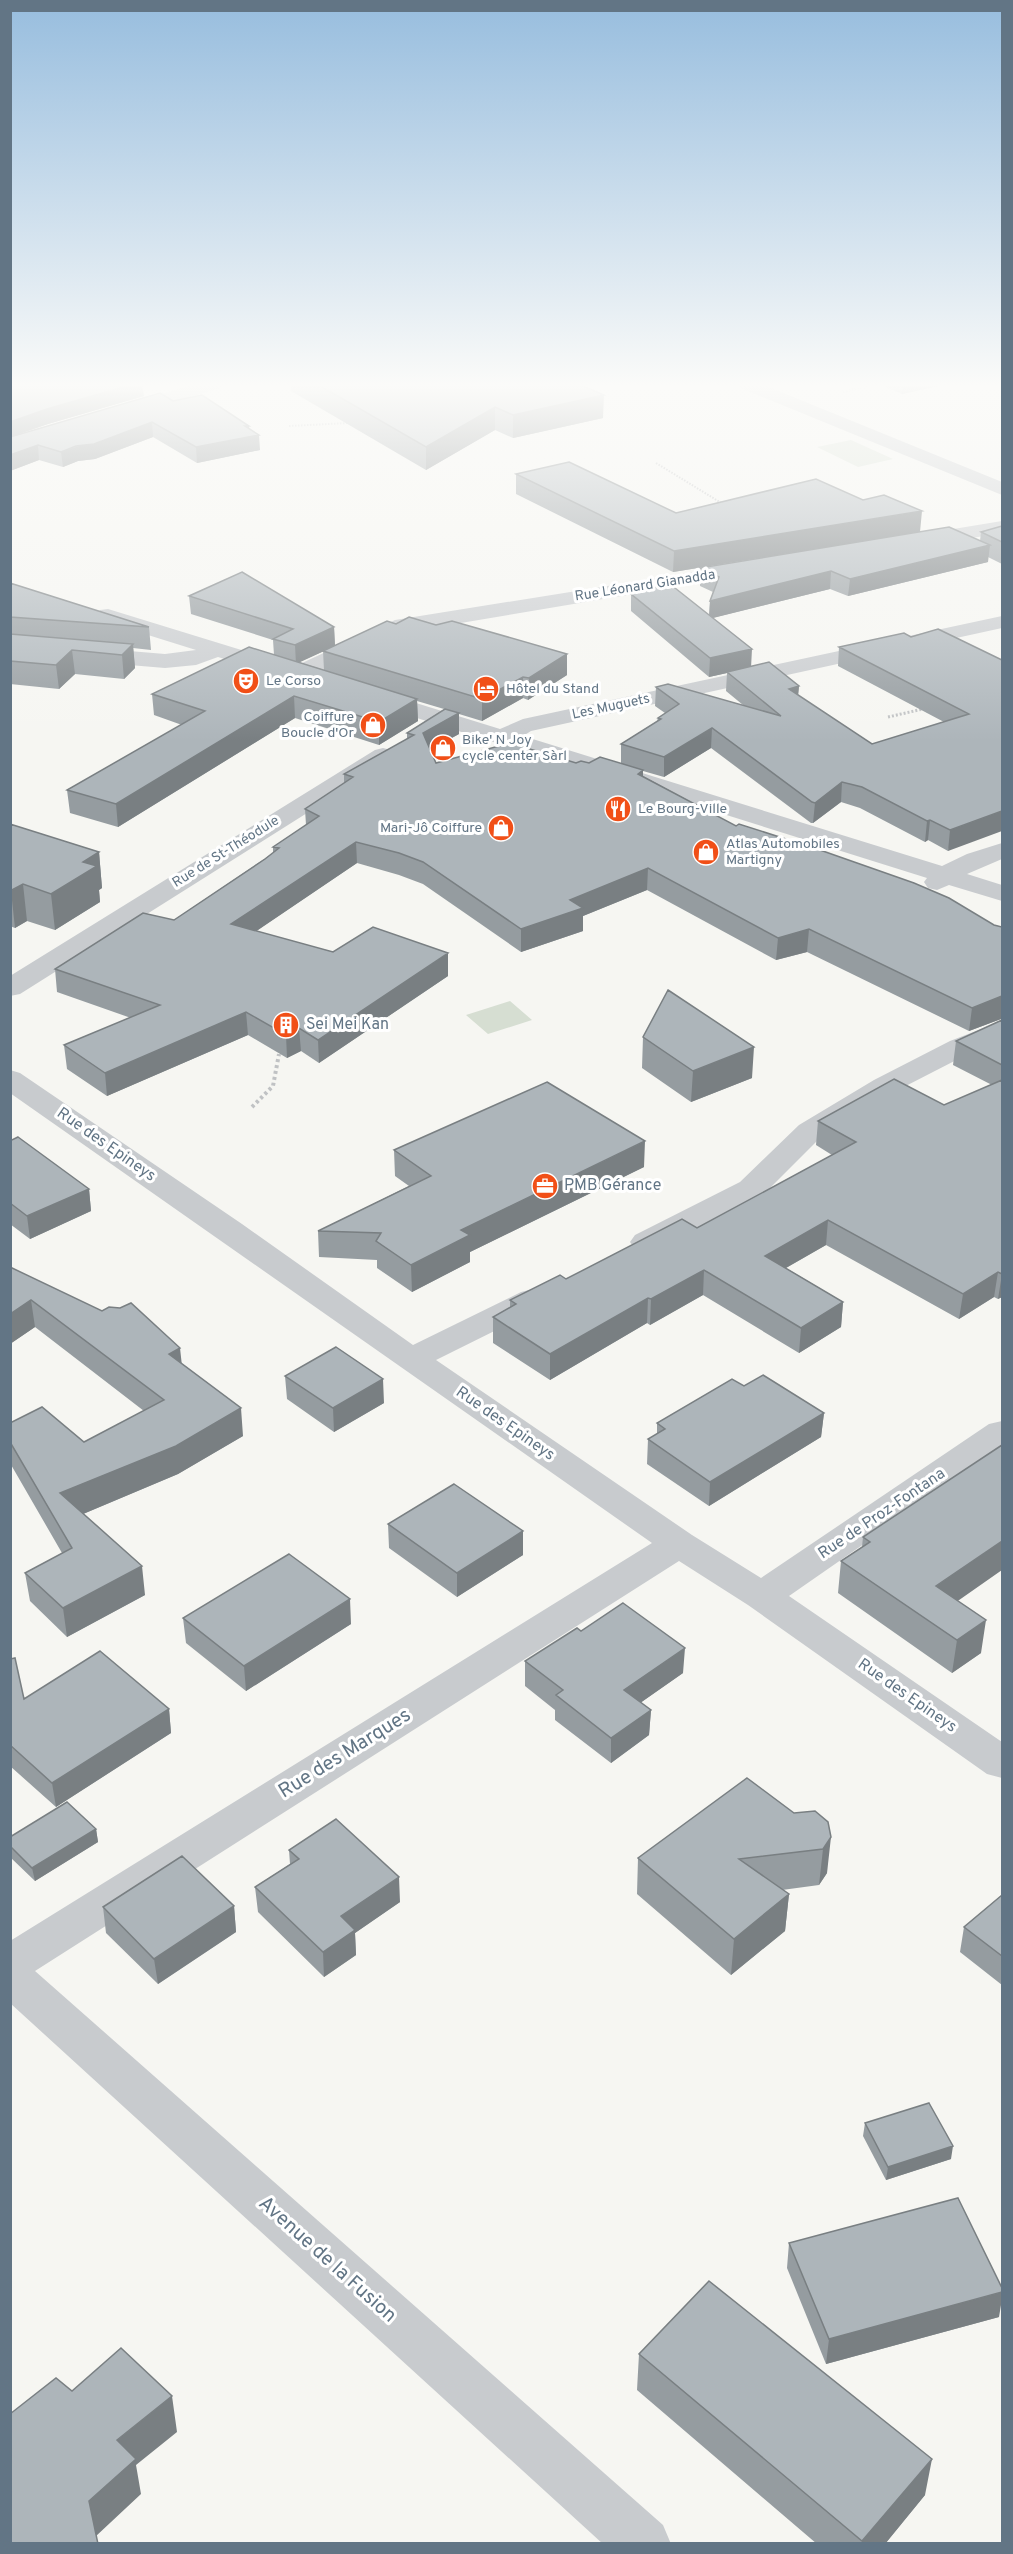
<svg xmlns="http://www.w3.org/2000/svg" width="1013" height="2554" viewBox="0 0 1013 2554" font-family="Overpass,sans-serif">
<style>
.green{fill:#d6ded2}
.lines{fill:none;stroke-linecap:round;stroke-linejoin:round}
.path-far2{stroke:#c0c2c4;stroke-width:2;stroke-dasharray:1.5 1.5;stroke-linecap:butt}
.path-far1{stroke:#c0c2c4;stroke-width:3;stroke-dasharray:2 2;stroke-linecap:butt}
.path{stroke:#c0c2c4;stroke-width:4;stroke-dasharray:3 3;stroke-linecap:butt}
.minor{fill:#c8cbce;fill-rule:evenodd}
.wall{fill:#959ca0}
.shaded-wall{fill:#797f82}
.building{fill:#adb5ba;stroke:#797f82;stroke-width:1.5}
.labels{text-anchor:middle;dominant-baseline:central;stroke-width:6;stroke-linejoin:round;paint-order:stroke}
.far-street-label{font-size:14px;fill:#627585;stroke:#fff}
.far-poi-label{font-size:14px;fill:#627585;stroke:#fff;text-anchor:start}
.poi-label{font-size:16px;fill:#627585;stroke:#fff;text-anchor:start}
.street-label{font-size:16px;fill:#627585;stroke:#fff}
.near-street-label{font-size:20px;fill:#627585;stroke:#fff}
</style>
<rect width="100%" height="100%" fill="#f6f6f2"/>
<path class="green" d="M851,440L893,459L858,467L817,447Z
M510,1001L532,1020L488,1034L466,1015Z"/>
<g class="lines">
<path class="path-far2" d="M843,392L869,386L861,383
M289,426L348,423
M656,463L723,504"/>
<path class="path-far1" d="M888,717L923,709"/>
<path class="path" d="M252,1107L273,1086L279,1054"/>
<path class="minor" d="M198,383H226L223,387L130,415H118L115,411L118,407Z
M735,383H759L1002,482V495L738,387Z
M1002,521V533L917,547L910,545L907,541L910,537L917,535Z
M745,564L752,566L755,570L752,574L401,633L305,679L297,681L289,679L286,674L289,669L395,620Z
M108,609L284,663L287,668L284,673L276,675L218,657L196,665L165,668L10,655V641L165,654L196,650L100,620L97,615L100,610Z
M1002,616V628L531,731L523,736L942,866L967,854L1002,843V859L967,874L1002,885V901L949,885L937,890L928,888L924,882L927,878L366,702L363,697L366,692L374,690L500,729L523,719Z
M383,748L391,750L395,755L391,760L20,994L10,996V976L375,750Z
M1002,1021V1040L970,1053L894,1092L821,1137L762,1196L657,1249L646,1252L635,1249L630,1242L635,1235L740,1182L799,1125L874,1080L950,1041Z
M10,1070L20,1073L242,1224L413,1345L521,1292L533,1289L545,1292L550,1299L545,1306L436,1360L692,1535L761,1578L989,1424L1002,1421V1448L789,1596L1002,1742V1778L987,1774L748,1605L679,1561L35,1971L663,2525L671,2544H603L10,2003V1941L652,1543L10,1093Z"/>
</g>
<path class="wall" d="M10,383L144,396L48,424L11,437L173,401L250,429L260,450L197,463L153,437L95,459L78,461L63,467L39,460L10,471Z
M291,383H576L603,418L513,438L495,430L426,470L291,391Z
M877,383H952L902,394Z
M516,474L676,513L920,532L673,572L516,494Z
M1002,526V564L988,557V562L848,596L830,589L712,618L751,666L799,686L798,695L872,744L944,722L838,666L839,647L911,637L1002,660L948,851L928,840L925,842L860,808L841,802L813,823H811L711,748L664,777L643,771V776L736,826L994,925L1002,927V1020L1001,1019L969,1031L807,952L776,960L647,890L583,916V931L521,952L423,884L399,875L357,863L256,931L333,952L448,976L319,1063L301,1051L287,1058L248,1035L107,1096L67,1069L64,1045L131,1018L57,992L55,969L174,920L273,853V847L306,825L305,809L344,783V774L407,739V733L444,709L417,701L418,721L379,745L295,718L118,827L70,813L67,790L182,725L154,715L152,694L274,655L273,640L191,614L189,596L334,627L335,646L299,662L324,670L323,651L396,624L436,625L567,654V675L528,700L523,698L482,721L459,714V734L430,750L436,763H621V744L657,721L658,718L665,713L655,706L656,687L743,705L726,691L727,673L709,677L631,611V594L709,615L710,601L713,592L700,586V568L980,541L981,532Z
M10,583L149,627L151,650L133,648L135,668L124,679L75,674L59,689L10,684Z
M10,824L99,852L102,888L99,890L100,902L55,930L27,921L15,928L10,926Z
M1002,1020V1297L998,1299L994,1297L959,1319L826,1245L786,1268L843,1302L841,1327L799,1353L703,1295L650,1325L647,1323L550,1380L493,1343V1317L510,1307V1300L697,1228L832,1155L816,1145L818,1121L944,1105L992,1085L953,1065L956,1041Z
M643,1037L752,1078L691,1102L642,1068Z
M10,1139L89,1189L91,1211L30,1239L10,1224Z
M394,1150L644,1167L470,1252V1262L412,1292L377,1268V1260L319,1257L318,1231L409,1186L395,1176Z
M10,1267L181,1363L243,1436L178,1474L83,1514L145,1595L67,1637L30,1601L25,1573L62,1553L10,1463V1423L84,1442L144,1411L35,1327L10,1344Z
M285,1376L384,1403L334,1432L287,1399Z
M744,1386L824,1413L821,1437L709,1506L647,1464L648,1439L657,1434V1423Z
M388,1524L523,1531V1555L457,1597L389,1548Z
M863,1537L958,1601L981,1653L952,1673L838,1593L841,1561L862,1547Z
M183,1618L351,1624L246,1691L186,1643Z
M581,1631L683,1673L640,1703L651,1710L649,1735L611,1763L555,1720V1710L525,1686V1661Z
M10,1659L24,1699L169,1709L171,1733L56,1807L10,1766Z
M794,1813L828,1822L827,1873L819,1885L782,1890L789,1894L785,1931L731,1975L637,1894L638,1858Z
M96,1829L98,1842L35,1881L10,1857V1837Z
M289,1850L400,1902L355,1933L356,1955L324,1977L258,1912L255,1887L290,1864Z
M1002,1895V1985L960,1952L964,1927Z
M234,1906L236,1932L158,1984L106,1933L103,1907Z
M865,2123L951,2159L886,2180L863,2136Z
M789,2243L999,2317L826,2364L787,2268Z
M639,2354L925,2495L885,2544H817L637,2390Z"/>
<path class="shaded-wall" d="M137,383H142L144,396L48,424L10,437V422L47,409Z
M903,383H952L902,394Z
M604,395L603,418L513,438V415Z
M495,407V430L426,470V447Z
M152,422L153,437L95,459L78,461L63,467L61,452Z
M245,426H249L250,437L259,435L260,450L197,463L196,447Z
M38,445L39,460L10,471V455Z
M922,511L920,532L673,572L674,551Z
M990,545L988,562L848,596L850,579Z
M831,571L830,589L709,619L710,601Z
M334,627L335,646L296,664L295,645Z
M133,644L135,668L124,679L122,655Z
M752,649L751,668L727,672V673L709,677L710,658Z
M72,650L75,674L59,689L56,665Z
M567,654V675L528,700L529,678Z
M523,677V698L482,721V699Z
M799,686L797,706L789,689Z
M294,696L295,718L118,827L116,804Z
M417,699L418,721L379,745V722Z
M459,713V734L424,753L423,733Z
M712,728L711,748L664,777V757Z
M643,770V791L638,774Z
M842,782L841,802L813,823L815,803Z
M1002,811V831L948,851L950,830Z
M930,820L928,840L925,842L927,821Z
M356,842L357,863L233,947L231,924Z
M99,852L102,888L99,890L100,902L55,930L51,894L83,862Z
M648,868L647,890L583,916V931L521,952V929L570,900Z
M23,884L27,921L15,928L11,891Z
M809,929L807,952L776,960L778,938Z
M448,953V976L319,1063L318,1040Z
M1002,996L1001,1019L969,1031L972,1008Z
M246,1012L248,1035L107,1096L105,1073Z
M299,1028L301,1051L287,1058L286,1035Z
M754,1047L752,1078L691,1102L693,1071Z
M645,1141L644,1167L470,1252V1262L412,1292L411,1265L461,1230Z
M89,1189L91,1211L30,1239L27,1216Z
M828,1220L826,1245L763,1281L765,1256Z
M704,1270L703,1295L650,1325L651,1299Z
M998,1272L994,1297L959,1319L963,1294Z
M1002,1274V1297L998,1299Z
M648,1298L647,1323L550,1380V1354Z
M31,1300L35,1327L10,1344V1314Z
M843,1302L841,1327L799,1353L801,1328Z
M180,1348L183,1375L169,1354Z
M383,1379L384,1403L334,1432L333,1408Z
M241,1408L243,1436L178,1474L64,1522L60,1493Z
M824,1413L821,1437L709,1506L710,1482Z
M523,1531V1555L457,1597V1573Z
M1002,1541V1570L932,1619L936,1586Z
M142,1566L145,1595L67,1637L63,1608Z
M350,1599L351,1624L246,1691L244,1666Z
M986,1620L981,1653L952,1673L957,1640Z
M685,1648L683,1673L623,1715L624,1690Z
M169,1709L171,1733L56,1807L52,1783Z
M651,1710L649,1735L611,1763V1738Z
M96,1829L98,1842L35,1881L32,1868Z
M831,1837L827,1873L819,1885L823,1849Z
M399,1877L400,1902L355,1933L356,1955L324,1977L323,1952L341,1916Z
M789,1894L785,1931L731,1975L734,1939Z
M234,1906L236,1932L158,1984L154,1959Z
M953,2146L951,2159L886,2180L888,2167Z
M1002,2292V2299L999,2317L826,2364L829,2339Z
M172,2396L177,2432L136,2465L141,2494L95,2537L89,2501L117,2440Z
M932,2459L925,2495L885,2544H862V2541Z"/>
<path class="building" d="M10,383H137L47,409L10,422Z
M315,383H576L604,395L513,415L495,407L426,447Z
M160,393L173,401L202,395L249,426H245L259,435L196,447L152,422L94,444L76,446L61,452L38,445L10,455V437Z
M569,462L676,513L816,479L863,500L884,495L922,511L674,551L516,474Z
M1002,526V542L981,532Z
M949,527L990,545L850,579L831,571L710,601L719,577L700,568Z
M242,572L334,627L295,645L273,639L293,629L189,596Z
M10,583L149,627L10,617Z
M670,584L752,649L710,658L631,594Z
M409,617L436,625L452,621L567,654L529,678L523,677L482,699L323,651L387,621L396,624Z
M938,629L1002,660V811L950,830L930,820L927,821L862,787L842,782L815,803L812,802L712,728L664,757L621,744L661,719L658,718L679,704L656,687L668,684L781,716L727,672L769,662L799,686L789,689L872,744L969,714L839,647L904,633L911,637Z
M10,634L133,644L122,655L72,650L56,665L10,661Z
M249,647L417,699L379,722L294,696L116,804L67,790L205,711L152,694Z
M445,709L459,713L423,733L436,763L510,743L576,763L581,761L589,763L600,757L643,770L638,774L736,826L739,824L820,850L914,883L949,898L994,925L1002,927V996L972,1008L809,929L778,938L648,868L570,900L583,908L521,929L423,862L399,853L356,842L231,924L333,952L373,927L448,953L318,1040L299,1028L286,1035L246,1012L105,1073L64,1045L160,1005L55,969L143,913L174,920L265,859L279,848L273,847L319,816L305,809L353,777L344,774L414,735L407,733Z
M10,824L99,852L83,862L97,866L51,894L23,884L10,891Z
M668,990L754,1047L693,1071L643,1037Z
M1002,1020V1065L956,1041Z
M894,1079L944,1105L1002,1080V1274L998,1272L963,1294L828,1220L765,1256L843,1302L801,1328L704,1270L651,1299L648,1298L550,1354L493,1317L516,1304L510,1300L560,1275L566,1279L682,1219L697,1228L856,1142L818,1121Z
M547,1082L645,1141L461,1230L470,1235L411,1265L376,1241L381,1233L318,1231L431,1176L394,1150Z
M18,1137L89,1189L27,1216L10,1203V1139L12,1140Z
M10,1267L102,1311L109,1307L120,1308L131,1303L180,1348L169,1354L241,1408L176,1446L60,1493L142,1566L63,1608L25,1573L72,1548L10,1442V1423L42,1407L84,1442L164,1400L31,1300L10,1314Z
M336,1347L383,1379L333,1408L285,1376Z
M763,1375L824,1413L710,1482L648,1439L665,1429L657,1423L732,1379L744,1386Z
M1002,1445V1541L936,1586L986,1620L957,1640L841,1561L870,1542L863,1537Z
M454,1484L523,1531L457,1573L388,1524Z
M289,1554L350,1599L244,1666L183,1618Z
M623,1603L685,1648L624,1690L651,1710L611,1738L556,1695L563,1690L525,1661L577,1628L581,1631Z
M100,1651L169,1709L52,1783L10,1745V1659L15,1658L24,1699Z
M747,1778L794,1813L815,1811L828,1822L831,1837L823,1849L739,1859L789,1894L734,1939L638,1858Z
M67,1802L96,1829L32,1868L10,1846V1837Z
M336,1819L399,1877L341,1916L355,1930L323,1952L255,1887L299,1859L289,1850Z
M182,1856L234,1906L154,1959L103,1907Z
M1002,1895V1956L964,1927Z
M929,2103L953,2146L888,2167L865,2123Z
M958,2198L1002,2288V2292L829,2339L789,2243Z
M709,2281L932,2459L862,2541L639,2354Z
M121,2348L172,2396L117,2440L136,2459L89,2501L98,2544H10V2414L56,2378L72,2391Z"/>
<linearGradient id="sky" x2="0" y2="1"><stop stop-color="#97bdde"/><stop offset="0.52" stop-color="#fbfbf9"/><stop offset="1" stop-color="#fbfbf9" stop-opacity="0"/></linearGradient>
<rect width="1013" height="741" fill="url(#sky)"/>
<defs>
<symbol id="theatre-disc" viewBox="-11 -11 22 22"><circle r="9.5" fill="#f14f17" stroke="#fff"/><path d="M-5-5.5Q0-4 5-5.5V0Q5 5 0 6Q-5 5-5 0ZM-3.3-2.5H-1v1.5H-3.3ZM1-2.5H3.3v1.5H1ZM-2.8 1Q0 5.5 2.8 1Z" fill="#fff"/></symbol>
<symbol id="hotel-disc" viewBox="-11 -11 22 22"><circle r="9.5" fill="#f14f17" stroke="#fff"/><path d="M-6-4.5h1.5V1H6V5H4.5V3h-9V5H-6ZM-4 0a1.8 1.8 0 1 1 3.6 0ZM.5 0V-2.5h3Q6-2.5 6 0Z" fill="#fff"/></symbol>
<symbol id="shop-disc" viewBox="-11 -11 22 22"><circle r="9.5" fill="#f14f17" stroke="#fff"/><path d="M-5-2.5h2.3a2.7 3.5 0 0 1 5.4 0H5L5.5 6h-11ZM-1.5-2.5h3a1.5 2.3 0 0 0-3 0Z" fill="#fff"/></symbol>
<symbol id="restaurant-disc" viewBox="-11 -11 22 22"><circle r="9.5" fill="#f14f17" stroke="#fff"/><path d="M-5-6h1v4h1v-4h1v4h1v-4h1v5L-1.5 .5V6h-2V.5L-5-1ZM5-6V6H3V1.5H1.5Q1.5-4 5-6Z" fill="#fff"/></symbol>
<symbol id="building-disc" viewBox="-11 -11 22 22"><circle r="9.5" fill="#f14f17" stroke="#fff"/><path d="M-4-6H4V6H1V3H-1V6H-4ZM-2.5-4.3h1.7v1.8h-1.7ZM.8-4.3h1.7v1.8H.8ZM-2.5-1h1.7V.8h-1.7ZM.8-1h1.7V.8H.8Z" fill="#fff"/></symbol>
<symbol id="office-disc" viewBox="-11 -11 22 22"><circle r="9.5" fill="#f14f17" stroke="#fff"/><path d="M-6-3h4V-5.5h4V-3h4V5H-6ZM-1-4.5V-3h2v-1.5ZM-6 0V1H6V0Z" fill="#fff"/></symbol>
</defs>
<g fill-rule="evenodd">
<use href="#theatre-disc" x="231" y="666" width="30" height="30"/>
<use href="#hotel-disc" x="471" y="674" width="30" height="30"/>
<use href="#shop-disc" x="358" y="710" width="30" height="30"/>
<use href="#shop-disc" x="428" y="733" width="30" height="30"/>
<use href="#restaurant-disc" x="603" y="794" width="30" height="30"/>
<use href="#shop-disc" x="486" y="813" width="30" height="30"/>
<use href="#shop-disc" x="691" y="837" width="30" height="30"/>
<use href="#building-disc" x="271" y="1010" width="30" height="30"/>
<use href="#office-disc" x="530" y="1171" width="30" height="30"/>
</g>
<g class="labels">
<g class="far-street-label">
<text transform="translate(645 586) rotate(-9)">Rue Léonard Gianadda</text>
<text transform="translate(611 707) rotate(-12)">Les Muguets</text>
<text transform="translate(226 852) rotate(-32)">Rue de St-Théodule</text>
</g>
<g class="far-poi-label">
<text x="266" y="681">Le Corso</text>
<text x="506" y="689">Hôtel du Stand</text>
<text x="354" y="717" text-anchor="end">Coiffure<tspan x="354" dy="16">Boucle d'Or</tspan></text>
<text x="462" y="740">Bike' N Joy<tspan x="462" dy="16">cycle center Sàrl</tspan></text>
<text x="638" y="809">Le Bourg-Ville</text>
<text x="482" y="828" text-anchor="end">Mari-Jô Coiffure</text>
<text x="726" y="844">Atlas Automobiles<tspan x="726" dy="16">Martigny</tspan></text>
</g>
<g class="poi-label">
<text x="306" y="1025">Sei Mei Kan</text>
<text x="564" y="1186">PMB Gérance</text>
</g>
<g class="street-label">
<text transform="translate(106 1145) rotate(35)">Rue des Epineys</text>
<text transform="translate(505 1424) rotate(35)">Rue des Epineys</text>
<text transform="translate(882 1514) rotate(-34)">Rue de Proz-Fontana</text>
<text transform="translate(907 1696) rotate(35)">Rue des Epineys</text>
</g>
<g class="near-street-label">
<text transform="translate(345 1754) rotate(-32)">Rue des Marques</text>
<text transform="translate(327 2260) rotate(42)">Avenue de la Fusion</text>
</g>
</g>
<rect width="1013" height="2554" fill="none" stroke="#627585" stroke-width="24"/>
</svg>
